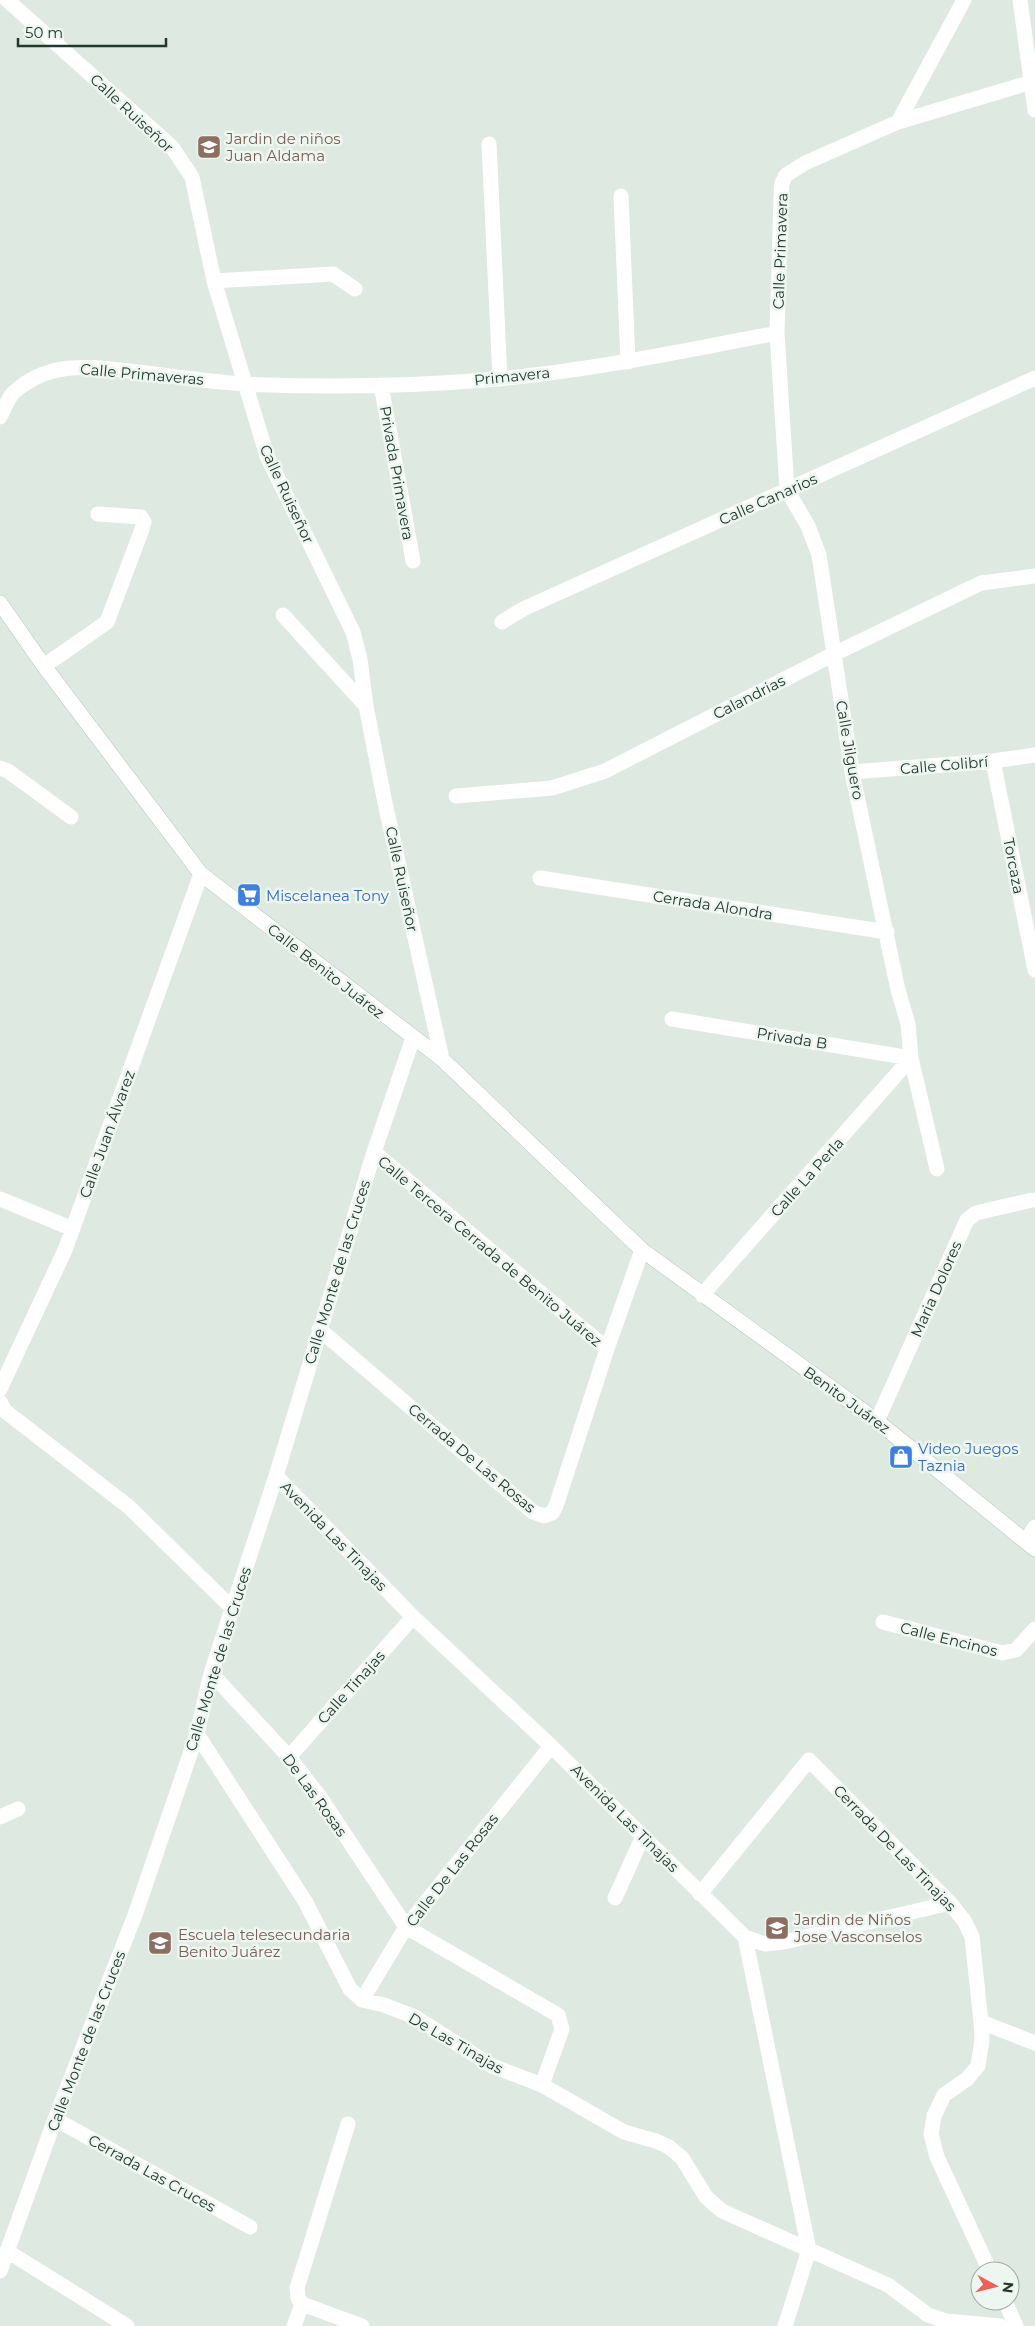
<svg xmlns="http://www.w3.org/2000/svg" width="1035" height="2326" viewBox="0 0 1035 2326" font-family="Montserrat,sans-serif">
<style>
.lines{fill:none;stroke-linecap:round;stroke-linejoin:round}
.secondary-casing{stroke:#b2c8bc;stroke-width:16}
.street{stroke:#fff;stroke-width:15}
.secondary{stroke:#fff;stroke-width:15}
.labels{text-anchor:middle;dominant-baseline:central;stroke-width:5;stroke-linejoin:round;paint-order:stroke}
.street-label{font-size:15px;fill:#20382d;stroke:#eef6f1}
.education-label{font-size:15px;fill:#785e54;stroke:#eef6f1;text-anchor:start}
.shop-label{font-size:15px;fill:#366cbe;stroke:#eef6f1;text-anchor:start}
</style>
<rect width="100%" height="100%" fill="#dee9e2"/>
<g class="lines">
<defs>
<path id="secondary" d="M0,603L44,666L201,874L442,1059L642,1250L877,1421L1035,1549"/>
</defs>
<use href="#secondary" class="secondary-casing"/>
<path class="street" d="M7,0L172,147L192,177L214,281L267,456L353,632L360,659L366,706L385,803L442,1059
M1020,0L1035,110
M898,122L964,0
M489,144L500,379
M621,196L628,362
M214,281L333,274L355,289
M381,385L413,561
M0,417C4,409 8,398 14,392C40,369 67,366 100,368C148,372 196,381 245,384C329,388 415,386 498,379C592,370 685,351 777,333
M283,615L366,706
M502,622L523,609L1035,378
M44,666L107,622L141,532L144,522L141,517L98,514
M993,761L1035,970
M0,768L8,771L71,817
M852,772L993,761L1035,755
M456,796L552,788L605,771L834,654L981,583L1035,576
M540,878L887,932
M672,1019L911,1058L702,1295
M374,1152L607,1349
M937,1169L911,1058L908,1024L898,990L852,772L819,555L808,526L787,490L777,333L781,197L782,183L786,175L805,163L898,122L1032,82
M0,1199L73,1229
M319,1329L533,1512L544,1516L552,1513L556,1506L607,1349L642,1250
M0,1389L65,1250L201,874
M0,1402L5,1411L129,1507L232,1608
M877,1421L967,1220L976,1213L1032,1200
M276,1476L413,1617L551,1746L745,1937L809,2250L785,2326
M1026,1541L1035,1527
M883,1622L1002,1653L1016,1650L1035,1629
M211,1673L289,1757L320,1797L406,1927L558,2015L562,2029L542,2085
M197,1734L305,1901L350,1989L362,2000L384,2005L415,2017L492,2066L542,2085L624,2132L656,2141L669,2147L682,2158L706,2197L722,2211L888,2285L928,2315L946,2321L1000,2326
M289,1757L413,1617
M0,1817L18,1809
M700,1894L809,1760L950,1903L965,1922L972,1937L981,2022L982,2040L978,2066L967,2079L944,2095L934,2116L931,2134L937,2157L990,2271
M615,1898L643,1836
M745,1937L765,1944L784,1942L950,1903
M362,2000L406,1927L551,1746
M981,2022L1035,2043
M55,2119L250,2227
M7,2251L127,2326
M0,2271L55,2119L135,1915L197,1734L211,1673L276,1476L374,1152L413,1038
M1005,2301L1016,2326
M302,2304L298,2298L297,2288L348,2124
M302,2304L362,2326
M294,2326L302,2304"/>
<use href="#secondary" class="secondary"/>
</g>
<defs>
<symbol id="school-square" viewBox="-11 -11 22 22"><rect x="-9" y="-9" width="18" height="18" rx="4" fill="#8d6e63" stroke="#eef6f1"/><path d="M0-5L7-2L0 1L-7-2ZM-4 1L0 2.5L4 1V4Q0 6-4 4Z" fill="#fff"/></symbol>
<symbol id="supermarket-square" viewBox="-11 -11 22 22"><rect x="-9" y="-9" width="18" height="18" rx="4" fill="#3f7fe0" stroke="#eef6f1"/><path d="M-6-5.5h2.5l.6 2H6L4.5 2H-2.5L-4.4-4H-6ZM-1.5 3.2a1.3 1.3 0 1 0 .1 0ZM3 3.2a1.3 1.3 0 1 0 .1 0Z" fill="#fff"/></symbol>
<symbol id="shop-square" viewBox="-11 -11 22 22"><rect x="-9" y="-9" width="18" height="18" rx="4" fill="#3f7fe0" stroke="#eef6f1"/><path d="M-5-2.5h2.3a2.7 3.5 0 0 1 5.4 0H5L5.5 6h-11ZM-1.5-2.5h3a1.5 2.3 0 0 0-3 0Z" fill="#fff"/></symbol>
</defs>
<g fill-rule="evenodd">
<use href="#school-square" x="195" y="133" width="28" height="28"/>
<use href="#supermarket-square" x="235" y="881" width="28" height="28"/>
<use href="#shop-square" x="887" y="1443" width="28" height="28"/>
<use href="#school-square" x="763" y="1914" width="28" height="28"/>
<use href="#school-square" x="146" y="1929" width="28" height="28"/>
</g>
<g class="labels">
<g class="street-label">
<text transform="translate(132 113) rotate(43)">Calle Ruiseñor</text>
<text transform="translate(780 251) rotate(-88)">Calle Primavera</text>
<text transform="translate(142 374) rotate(5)">Calle Primaveras</text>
<text transform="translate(512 376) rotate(-6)">Primavera</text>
<text transform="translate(397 473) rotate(80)">Privada Primavera</text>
<text transform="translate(287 494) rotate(65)">Calle Ruiseñor</text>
<text transform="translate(768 499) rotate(-24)">Calle Canarios</text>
<text transform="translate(749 697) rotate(-27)">Calandrias</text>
<text transform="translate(850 750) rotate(80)">Calle Jilguero</text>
<text transform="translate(944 765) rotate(-5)">Calle Colibrí</text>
<text transform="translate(1014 866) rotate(79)">Torcaza</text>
<text transform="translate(402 879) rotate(78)">Calle Ruiseñor</text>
<text transform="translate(713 905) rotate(9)">Cerrada Alondra</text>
<text transform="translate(326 971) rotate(38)">Calle Benito Juárez</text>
<text transform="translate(792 1038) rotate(9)">Privada B</text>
<text transform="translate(107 1134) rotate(-70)">Calle Juan Álvarez</text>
<text transform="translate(807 1177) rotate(-48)">Calle La Perla</text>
<text transform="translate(490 1251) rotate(40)">Calle Tercera Cerrada de Benito Juárez</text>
<text transform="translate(337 1272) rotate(-73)">Calle Monte de las Cruces</text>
<text transform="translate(936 1289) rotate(-66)">Maria Dolores</text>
<text transform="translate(847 1400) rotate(36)">Benito Juárez</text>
<text transform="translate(472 1458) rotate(40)">Cerrada De Las Rosas</text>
<text transform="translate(334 1536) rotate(46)">Avenida Las Tinajas</text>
<text transform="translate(949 1639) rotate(14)">Calle Encinos</text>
<text transform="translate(218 1659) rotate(-73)">Calle Monte de las Cruces</text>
<text transform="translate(351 1687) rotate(-48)">Calle Tinajas</text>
<text transform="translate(315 1795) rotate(54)">De Las Rosas</text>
<text transform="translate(625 1818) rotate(45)">Avenida Las Tinajas</text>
<text transform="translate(895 1848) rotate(46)">Cerrada De Las Tinajas</text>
<text transform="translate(452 1870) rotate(-52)">Calle De Las Rosas</text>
<text transform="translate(86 2041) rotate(-69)">Calle Monte de las Cruces</text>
<text transform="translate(456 2043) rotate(30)">De Las Tinajas</text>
<text transform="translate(152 2173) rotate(29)">Cerrada Las Cruces</text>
</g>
<g class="education-label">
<text x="226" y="138">Jardin de niños<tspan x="226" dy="17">Juan Aldama</tspan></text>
<text x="794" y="1919">Jardin de Niños<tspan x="794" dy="17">Jose Vasconselos</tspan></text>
<text x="178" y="1934">Escuela telesecundaria<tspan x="178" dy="17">Benito Juárez</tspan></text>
</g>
<g class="shop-label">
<text x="266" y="895">Miscelanea Tony</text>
<text x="918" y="1448">Video Juegos<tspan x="918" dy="17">Taznia</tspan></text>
</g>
</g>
<g transform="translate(995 2286) rotate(97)"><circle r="24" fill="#eef6f1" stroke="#9caaa3"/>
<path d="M0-4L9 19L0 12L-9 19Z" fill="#ec6159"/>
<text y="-8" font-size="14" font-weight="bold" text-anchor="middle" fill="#20382d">N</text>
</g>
<path d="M18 38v8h148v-8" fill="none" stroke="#20382d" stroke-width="2.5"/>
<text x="25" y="38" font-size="15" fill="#20382d" stroke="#eef6f1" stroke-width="4" paint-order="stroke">50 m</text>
</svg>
